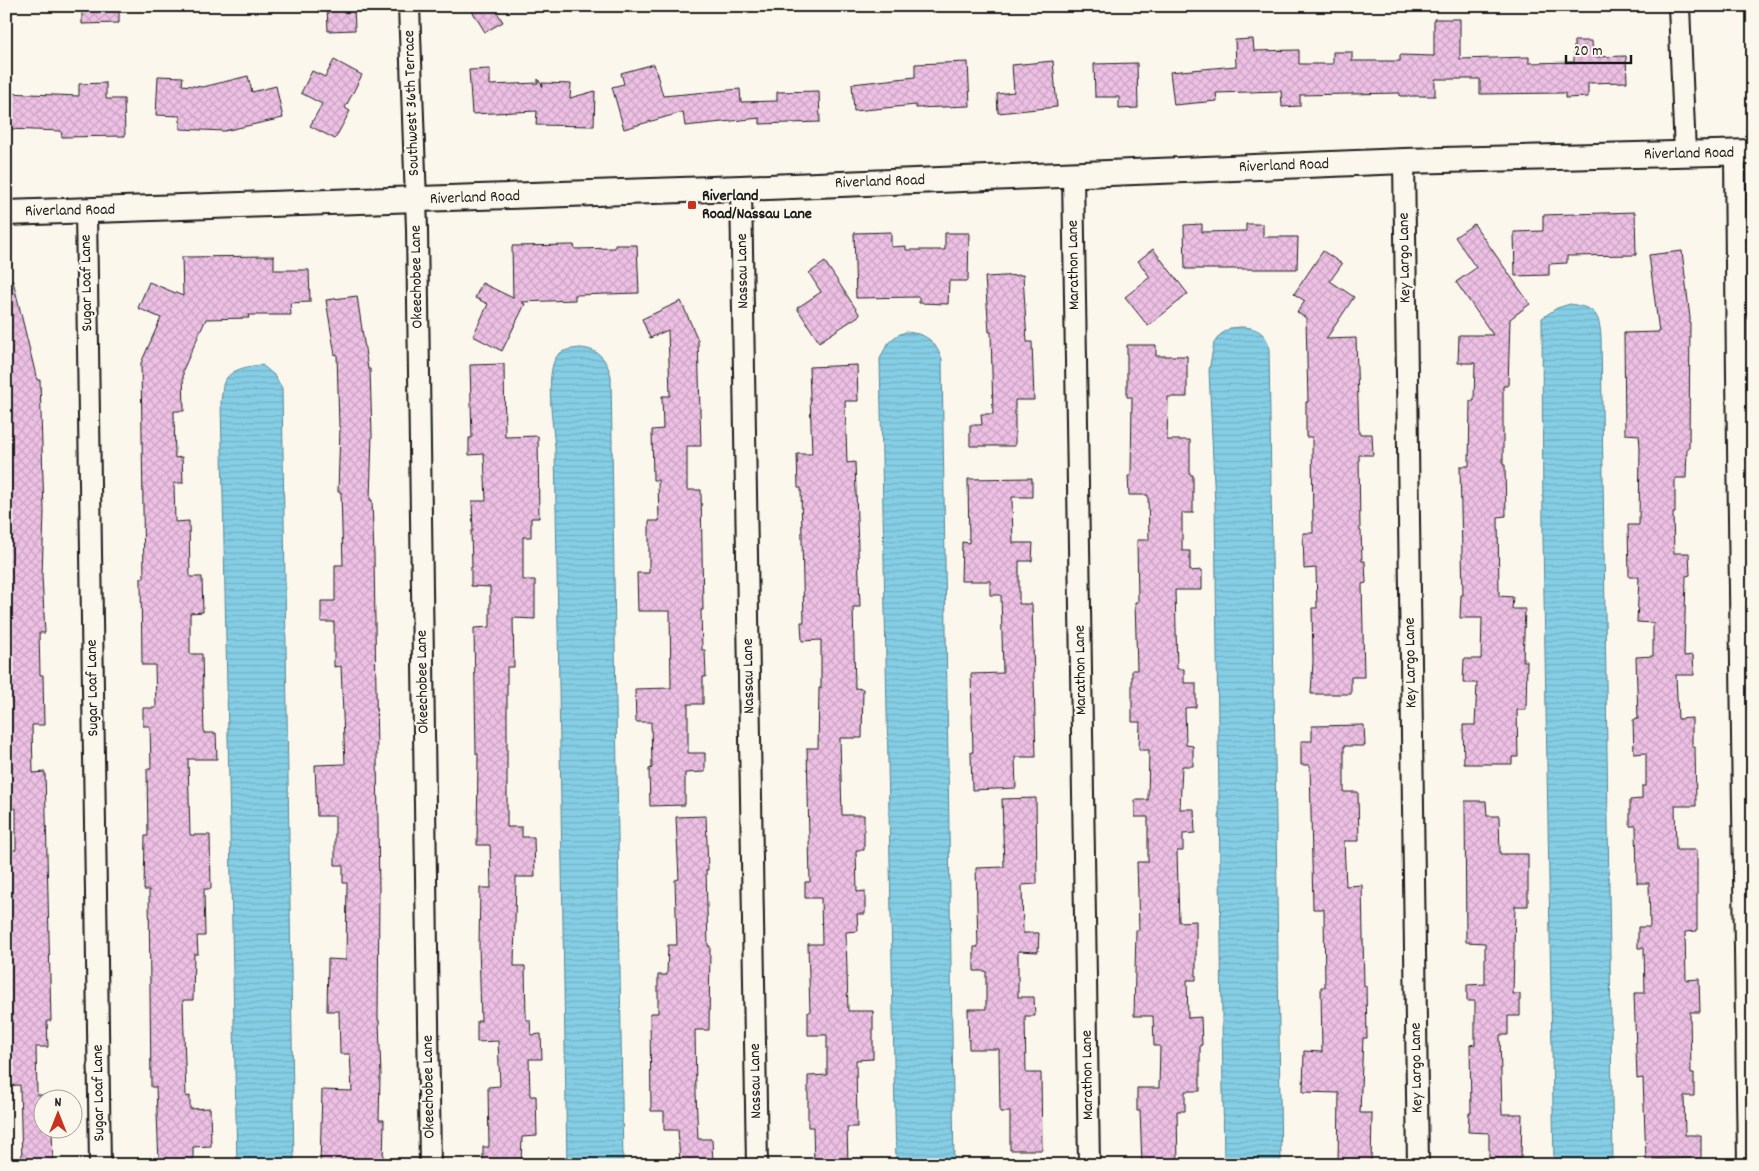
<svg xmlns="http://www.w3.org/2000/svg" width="1759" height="1171" viewBox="0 0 1759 1171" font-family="Dekko,sans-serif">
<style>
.water{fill:url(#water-rules);stroke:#5b8795}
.building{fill:url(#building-cross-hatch);stroke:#1c1c1c}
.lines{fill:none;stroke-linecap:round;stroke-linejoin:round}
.minor-casing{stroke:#1c1c1c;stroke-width:24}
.tertiary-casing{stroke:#1c1c1c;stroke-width:28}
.minor{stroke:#fbf7ec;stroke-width:20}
.tertiary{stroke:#fbf7ec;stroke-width:24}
.poi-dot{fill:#c8321e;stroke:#fbf7ec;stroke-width:2}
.labels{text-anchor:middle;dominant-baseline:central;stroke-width:4.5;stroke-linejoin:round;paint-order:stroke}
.street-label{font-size:16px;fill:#1c1c1c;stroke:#fbf7ec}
.poi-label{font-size:16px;font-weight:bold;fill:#1c1c1c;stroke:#fbf7ec;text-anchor:start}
</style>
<defs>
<pattern id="water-rules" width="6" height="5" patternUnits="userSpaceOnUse" patternTransform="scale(1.25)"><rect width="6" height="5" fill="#85cee5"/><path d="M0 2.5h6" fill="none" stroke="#72b0c4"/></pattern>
<pattern id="building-cross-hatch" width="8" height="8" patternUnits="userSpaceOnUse" patternTransform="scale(1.25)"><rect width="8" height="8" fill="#edc0e4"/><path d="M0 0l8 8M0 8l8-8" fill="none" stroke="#cba4c3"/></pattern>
</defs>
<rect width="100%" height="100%" fill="#fbf7ec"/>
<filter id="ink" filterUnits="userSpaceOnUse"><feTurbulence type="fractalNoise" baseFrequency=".02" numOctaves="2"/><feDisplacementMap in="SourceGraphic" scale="10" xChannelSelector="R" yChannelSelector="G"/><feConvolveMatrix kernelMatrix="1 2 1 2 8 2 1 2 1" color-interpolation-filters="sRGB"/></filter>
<g filter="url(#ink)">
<path class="water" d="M1570,304C1593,308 1599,311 1601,336L1613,1165H1554L1543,538L1542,318L1557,308Z
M1240,327C1255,327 1267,332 1269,349L1281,1165H1224L1215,506L1209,370L1214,343L1220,335L1230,328Z
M906,332C927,334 934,340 942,359L954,1165H896L880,359C886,345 891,336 906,332Z
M580,348C599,349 606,359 611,376L623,1165H567L555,447C553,426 544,369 558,355C564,349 573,349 580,348Z
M262,365L274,375L282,388L294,1165H237L221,401C222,396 222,390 223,385C228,369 248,366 262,365Z"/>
<path class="building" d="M82,6H119V23L82,24Z
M327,6H354L355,30L328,31Z
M469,6H493L503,22L485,32Z
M1434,19H1460V59L1529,57V63L1574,62V41H1592L1593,57L1626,56L1627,82L1588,83V97L1565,98V93L1480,94V79H1435V96H1400V93L1300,95V106L1282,107L1281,91L1216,93L1217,101L1174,105L1170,72L1236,66L1235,40L1253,39L1254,51L1299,50V64H1333V52H1352V61H1400V55L1434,56Z
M334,60L362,75L345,108L350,111L335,139L310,126L322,104L301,93L312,71L325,77Z
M1053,61L1057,107L998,113L997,94L1014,92L1012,65Z
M968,62L970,106L916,108V105L854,111L852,84L915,77V64Z
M1137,63L1138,108L1119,109V97H1095L1094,64Z
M654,64L663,96L740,89L741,102L777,101V92L819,91L820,122L760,124V118L685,126L683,112L624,129L612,87L624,84L621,73Z
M490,69V85L538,83V79L543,87L542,83L571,84L570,98L595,91L594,126L536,125L537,111L472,114L469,70Z
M158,76L183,77L182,85L203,87L248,76L252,92L276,86L283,118L224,131L180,129V116L156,115Z
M106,83V99H124L125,136L62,137L61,131L6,129V93L79,96V84Z
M1635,212L1636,255L1567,256V263L1549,264V275L1515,276L1514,232L1543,231V215Z
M1202,224V232L1246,231V224H1263V237H1298L1297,269H1185L1184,225Z
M1474,224L1530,304L1510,319L1508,386H1503V465H1505L1506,516L1498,517L1499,596L1513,597L1512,609H1525L1523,661H1527L1526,710H1517L1518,757H1512V764H1464L1463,725H1475L1477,683H1463L1464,659H1481L1482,618H1460L1461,595H1463L1460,466H1469L1470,401H1474L1475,363H1458L1459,335H1493L1456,282L1476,268L1455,237Z
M891,232V247L906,246V250H945V233H969L968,281H949L948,304L919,303V297L856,298L854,233Z
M574,245L575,249L615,248V245H637L639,293L575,295V300L521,302L525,304L502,351L473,336L488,304L475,298L482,283L513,298L512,246Z
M1153,249L1188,294L1148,326L1125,297L1150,277L1138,261Z
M1323,251L1342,264L1330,281L1354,297L1326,339L1356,338L1359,434H1372L1373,455H1359L1360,531H1361L1362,561H1365L1366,583L1362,584L1364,677H1351V694H1311L1313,661L1312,608H1317L1316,568L1304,569L1303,533H1313L1312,437H1306V402H1308L1306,318L1297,312L1305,301L1294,294Z
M1682,251L1690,318L1689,448H1687L1686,478H1675V513H1673L1674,553H1689L1690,575L1686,576L1684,656L1693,655L1694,675H1676L1678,719L1692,718V747H1695L1696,806H1675L1676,850H1697V931L1685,932L1686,980L1699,979L1700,1012H1690L1691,1073H1694V1096H1684L1685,1135H1701V1158L1646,1160L1643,1078L1637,1079L1634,993H1645L1644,948H1638V927H1650L1649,883H1637L1636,826H1630V800L1642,799V786H1646V753L1634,754L1633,720L1638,719L1636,657L1653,656V623L1637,622L1639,577H1629L1628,525H1639L1640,447L1639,435L1625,434L1624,333L1659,332L1649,255Z
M274,256V270H309L310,302L290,303L291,315H248L249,318L206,319L183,370L184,411H174L175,458L182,457L183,483H174L175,522L189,521L190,577H202L203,612L190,613V654H202L204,733H216L217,759H188L190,835H210L211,889H204L205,936H197L198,954H194L193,1000H183L186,1097L190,1096V1109L210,1108L211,1146L193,1147V1165H159L156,1087H151L149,890H144L145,836H148L147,769H151L150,726H143V708H156L155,665H142L141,578H144L141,363L161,318L138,308L149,282L183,296L182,257Z
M825,262L860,315L819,342L797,308L821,292L809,273Z
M1023,275L1027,342H1032L1034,400H1015V446H970V425H982L981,414H993L991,332H989L985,277Z
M13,281L37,380H40L44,512L42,576L45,633H39L40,675H43L44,725H32L33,773L45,772L51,1021H47L48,1047H36L37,1095H51V1098H42V1128H52L53,1165H22L20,1085L6,1086V936H10L9,874H6V850H16V808L6,809V511L12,512L10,437H6V418H11L10,370L6,371V282Z
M357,296L368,369H370L372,435L370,500H372L374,556L379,890L378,1020H379L381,1076L380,1077L379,1120H384L383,1165H320L322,1090L352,1091L350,1054H340L339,1011H327L328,959L346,960L347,883H343V865H335V816H317L315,765L345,764L341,666L334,667V622H321V601H335V565H343L341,492H338L340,427H339L337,354L335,355L326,300Z
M681,301L698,340L701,446H687V490H701L703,610H701L702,650H705L706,677H703V704H688V753H705V772L685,773V805L650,806L649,769L652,768L651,722H636L635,689L671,688L670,611H638L637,573H649V521H659L658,480H653L652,430L663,429L662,396H670L668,330L650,338L642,319Z
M1127,345H1156V356H1187V397H1168L1167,440H1190V475H1193V513H1182V551H1190V571L1202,570V590H1175L1177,669H1184V683H1196V707L1185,708L1186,745L1193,746V766H1182L1180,809H1194L1195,833L1183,834V851H1177L1179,922L1196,921V980H1187L1188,1018L1201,1017L1202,1045H1200V1091H1185V1111H1177L1178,1165H1142L1140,1111H1137V1088H1159L1160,1046H1154L1153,1016H1134L1136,930H1139L1137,862H1148V817H1135V800H1148L1149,750H1139L1140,722H1132V670H1137L1135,602H1138L1137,540H1149L1148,495H1129L1128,476H1131L1132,397H1127Z
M504,364L505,437L538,436L539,518H531V537H523V580H535V619L513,618L514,667H507V827H522V837H534L535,877H516L514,966H525L526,1020H530L531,1035L541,1034L542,1059H529L530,1096H536L537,1136L522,1137L521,1165H483V1147H489L488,1087L500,1086L498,1041L477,1042V1021H481L479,945L480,888H491L490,845H477L478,754H476L474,628L490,627V587L471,586V567H472L471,531H473L472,501H486L484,454L469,455V438H472L470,365Z
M857,365L858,401H845L847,463L855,462L860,607H853L855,688L863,689L862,738H840L842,815H864V850H856L857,892L865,891V914H857L858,931L846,932L848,1011H873V1059L856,1060L857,1127H847L848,1165H814L813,1127H808V1076L827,1075V1035H808V1012H810L808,944H822L821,898H805V882H810L807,748H818L819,688H821V640L802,641L801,622H804L802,540L801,488H798L797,454H812L809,367Z
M1032,478V497H1012L1013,543H1033L1032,561H1019V604H1032L1036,757H1015L1016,788L972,790L971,752H973L971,674L1003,673L1001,595H990V581H961L962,542L969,543L968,479Z
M1364,725L1365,746H1344V792H1358L1359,841H1344L1346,886L1362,885L1364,986H1366L1367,1038H1363L1360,1113H1372L1371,1165H1338L1339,1093L1303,1092L1304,1051L1322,1052L1321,987H1325L1324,909H1313L1310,765H1301V741H1312V726Z
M1036,798L1037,884L1022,885L1023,933H1039L1038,952L1018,951V997H1034L1035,1016H1025L1026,1073H1041L1042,1150H1010V1112H1000L999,1049H969L968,1009H986V971H974V947H978L976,868L1004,867L1002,799Z
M1465,801H1486L1487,816H1499L1500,854H1528V906H1515L1513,994H1520V1016H1508V1035H1500L1502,1114H1522L1521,1158H1489V1133L1468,1132L1469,1113H1471L1470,1045L1475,1044V1001H1467V985L1485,984V943L1466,942Z
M706,816L708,870H706L708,946H710L709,1030H695L696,1093L698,1139H712L713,1165H680L678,1130H664V1111H651L650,1013H658V975H667L668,945H677L675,880L679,879L676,817Z"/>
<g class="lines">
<defs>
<path id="minor" d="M409,6L417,229L430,1165
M1679,6L1685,154
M1735,153L1737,375L1748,1165
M1404,161L1418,1165
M1073,175L1089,1165
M741,188L757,1165
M86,211L100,1165"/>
<path id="tertiary" d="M6,213L741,188L1404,161L1753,152"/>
</defs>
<use href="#minor" class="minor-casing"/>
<use href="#tertiary" class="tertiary-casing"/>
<use href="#minor" class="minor"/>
<use href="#tertiary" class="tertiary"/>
</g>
</g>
<rect class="poi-dot" x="687" y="200" width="10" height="10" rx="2.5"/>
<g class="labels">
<g class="street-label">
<text transform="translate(412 103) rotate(-92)">Southwest 36th Terrace</text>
<text transform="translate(1689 154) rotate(-1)">Riverland Road</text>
<text transform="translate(1284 166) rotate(-2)">Riverland Road</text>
<text transform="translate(880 182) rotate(-2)">Riverland Road</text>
<text transform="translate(475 198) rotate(-2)">Riverland Road</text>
<text transform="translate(70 211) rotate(-1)">Riverland Road</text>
<text transform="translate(1405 258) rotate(-91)">Key Largo Lane</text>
<text transform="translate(1074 265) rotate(-91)">Marathon Lane</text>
<text transform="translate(743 271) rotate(-91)">Nassau Lane</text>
<text transform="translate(417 277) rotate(-91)">Okeechobee Lane</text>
<text transform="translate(87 283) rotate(-91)">Sugar Loaf Lane</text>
<text transform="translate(1411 663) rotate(-91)">Key Largo Lane</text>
<text transform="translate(1081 670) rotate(-91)">Marathon Lane</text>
<text transform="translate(749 676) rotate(-91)">Nassau Lane</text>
<text transform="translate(423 682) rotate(-91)">Okeechobee Lane</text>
<text transform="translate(93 688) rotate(-91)">Sugar Loaf Lane</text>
<text transform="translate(1417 1068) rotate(-91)">Key Largo Lane</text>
<text transform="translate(1088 1075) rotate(-91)">Marathon Lane</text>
<text transform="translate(756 1081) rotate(-91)">Nassau Lane</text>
<text transform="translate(429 1087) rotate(-91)">Okeechobee Lane</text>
<text transform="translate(99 1093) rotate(-91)">Sugar Loaf Lane</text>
</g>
<g class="poi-label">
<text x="702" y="196">Riverland<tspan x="702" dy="18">Road/Nassau Lane</tspan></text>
</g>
</g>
<rect width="1759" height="1171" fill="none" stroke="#fbf7ec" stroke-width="25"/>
<rect x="12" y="12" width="1734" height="1146" fill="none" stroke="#1c1c1c" stroke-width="2" filter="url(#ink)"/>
<g transform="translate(58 1114)"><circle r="24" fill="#fbf7ec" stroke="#a29f99"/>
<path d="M0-4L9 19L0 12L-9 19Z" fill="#c8321e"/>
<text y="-8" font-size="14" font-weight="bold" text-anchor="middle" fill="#1c1c1c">N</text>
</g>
<path d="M1566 55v8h65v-8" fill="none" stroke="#1c1c1c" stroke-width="2.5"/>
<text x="1574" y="55" font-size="15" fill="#1c1c1c" stroke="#fbf7ec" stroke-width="4" paint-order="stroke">20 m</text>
</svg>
